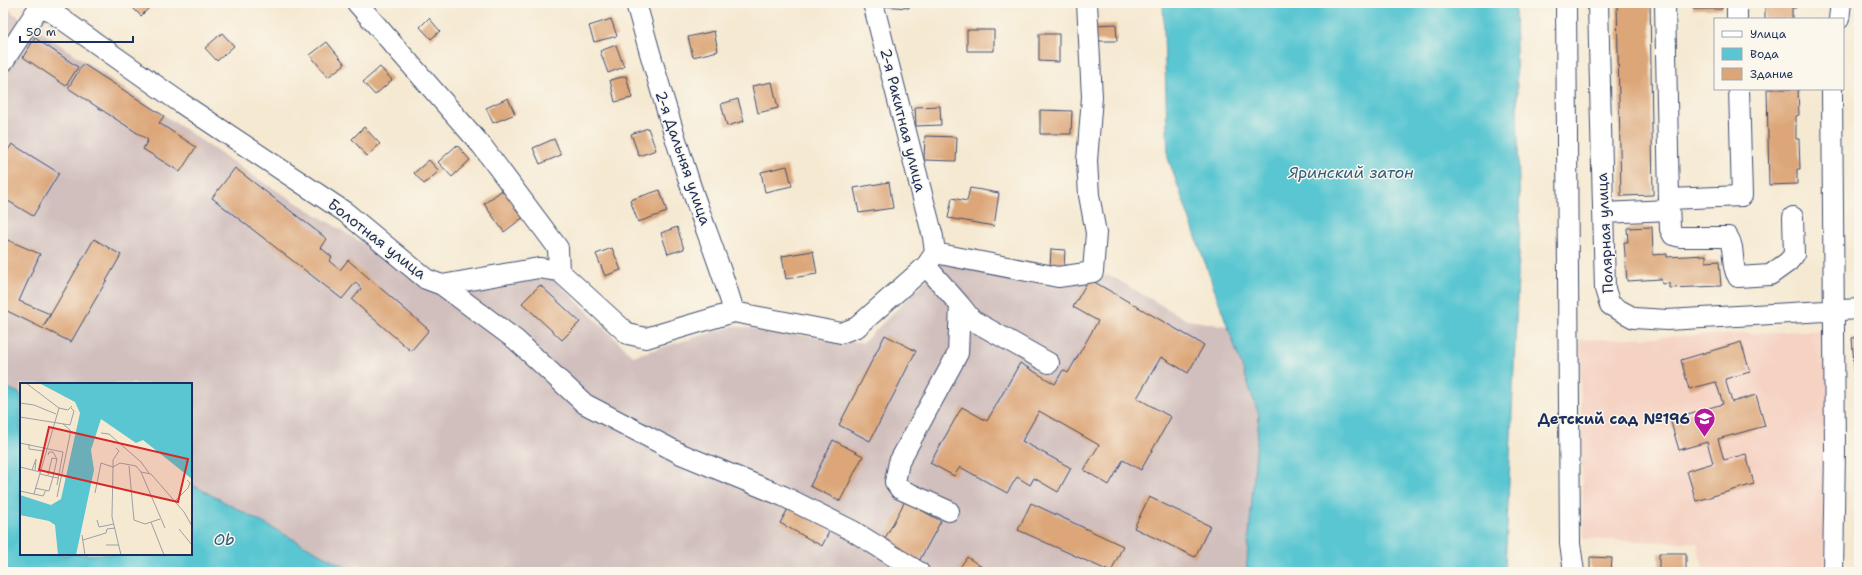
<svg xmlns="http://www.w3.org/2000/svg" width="1862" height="575" viewBox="0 0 1862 575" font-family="'Shantell Sans',sans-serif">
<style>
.built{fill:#f5d2c2}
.industrial{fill:#d1bfbd}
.water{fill:#5ac6d1;stroke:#3a7a98}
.building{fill:#dca678}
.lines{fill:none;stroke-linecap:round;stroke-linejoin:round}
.minor-casing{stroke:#3c4b6f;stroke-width:22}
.minor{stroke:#fff;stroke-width:20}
.labels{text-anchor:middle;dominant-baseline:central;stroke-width:3;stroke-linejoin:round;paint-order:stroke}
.street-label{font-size:15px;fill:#1b2f5e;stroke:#fbf7ec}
.poi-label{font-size:15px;font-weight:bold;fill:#1b2f5e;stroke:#fbf7ec;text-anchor:end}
.water-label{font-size:16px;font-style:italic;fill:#2e5c80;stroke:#fbf7ec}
.inset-road{fill:none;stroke:#9e9fa4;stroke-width:1}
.view{fill:#d62828;fill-opacity:0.15;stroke:#d62828;stroke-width:2}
.inset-edge{fill:none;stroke:#1b2f5e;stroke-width:2}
</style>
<rect width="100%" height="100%" fill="#fbf7ec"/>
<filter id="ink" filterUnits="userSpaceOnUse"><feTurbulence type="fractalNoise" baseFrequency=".025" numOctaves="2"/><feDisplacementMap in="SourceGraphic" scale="8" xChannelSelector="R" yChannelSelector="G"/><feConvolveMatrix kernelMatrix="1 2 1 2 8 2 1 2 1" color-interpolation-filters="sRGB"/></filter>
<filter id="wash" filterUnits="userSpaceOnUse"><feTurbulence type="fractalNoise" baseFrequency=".012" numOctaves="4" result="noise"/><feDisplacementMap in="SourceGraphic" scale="16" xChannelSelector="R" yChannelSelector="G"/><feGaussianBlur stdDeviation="0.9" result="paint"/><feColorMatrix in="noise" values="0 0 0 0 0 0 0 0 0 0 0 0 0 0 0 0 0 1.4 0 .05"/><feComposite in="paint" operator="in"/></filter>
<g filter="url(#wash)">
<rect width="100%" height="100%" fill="#f5e9d2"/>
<path class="built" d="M1830,330L1825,572H1704L1697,543L1583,539L1580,340Z"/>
<path class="industrial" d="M3,6L258,179L444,293L553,278L633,356L733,326L863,343L947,259L1082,281L1109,275L1187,320L1227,326L1259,415L1246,572H354L191,484V384H21V394L3,386Z"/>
<path class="water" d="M1163,3H1515L1520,231L1505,572H1246L1259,415L1168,158Z
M3,386L21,394V554H191V484L354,572H3Z"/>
<g id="blocks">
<path class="building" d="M128,3H154L141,16Z
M882,3H909V8L881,6Z
M1617,3H1650L1653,195L1621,196Z
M1693,3H1722V9H1693Z
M1765,3H1796V8H1792V19H1765Z
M429,18L440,31L431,39L420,27Z
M611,19L617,36L594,42L589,26Z
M1116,24L1117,41H1094V25Z
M967,30H994V51H967Z
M714,31L718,51L693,57L688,37Z
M222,33L234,46L217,61L205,48Z
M1039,34H1059V62L1039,61Z
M35,38L78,67L66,86L23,57Z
M327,42L345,64L328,77L310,55Z
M616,45L624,67L608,73L600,51Z
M83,64L164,116L159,123L196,147L180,172L143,149L148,140L68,88Z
M380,67L392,80L375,95L363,82Z
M626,76L632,98L615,102L610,80Z
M772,82L778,108L758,113L752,86Z
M1767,89H1798L1799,115L1796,116V139H1799L1800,169H1797V184L1769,185Z
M508,98L515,114L493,123L486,108Z
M738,99L744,121L727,126L721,104Z
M940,106L941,125L916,126L915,107Z
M1040,110L1072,111L1071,134H1040Z
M364,127L380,144L367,156L352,139Z
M648,128L656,150L639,156L631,134Z
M925,136L957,137L956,161L924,160Z
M554,139L561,155L540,164L533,148Z
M12,144L59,173L33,216L3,198V158Z
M457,145L470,160L452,177L438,162Z
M429,160L439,171L424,184L414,173Z
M787,166L792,186L765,192L761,172Z
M235,168L327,239L321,248L332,257L329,261L340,270L348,260L429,330L411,351L352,300L361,289L356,282L342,299L212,198Z
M889,182L893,208L859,213L854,188Z
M505,188L525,216L504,232L484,204Z
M970,188L999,193L994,226L948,218L952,198L967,201Z
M660,190L667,212L638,222L630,200Z
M677,227L684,249L668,254L661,233Z
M1652,227L1653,255L1667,254V257L1706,255V262L1719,261L1721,286L1669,288V283L1662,284L1661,279L1627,281L1624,242H1628L1627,228Z
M3,238L40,254L19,301L50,314L44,326L94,239L121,255L71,342L3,309Z
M612,248L621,270L605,276L596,254Z
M1051,249L1065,250L1064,269L1050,268Z
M813,251L817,274L786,279L782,256Z
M1089,279L1204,345L1188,373L1161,357L1137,398L1171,417L1141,470L1123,460L1109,485L1084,470L1099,445L1039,411L1022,441L1071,468L1058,492L1034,478L1030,485L1017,477L1007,493L960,467L954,476L930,463L962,407L987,421L1020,363L1055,384L1063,370L1068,373L1098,321L1073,307Z
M540,285L580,322L562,340L522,303Z
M885,335L916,351L870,441L839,425Z
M1859,337V418H1858L1852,338Z
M1741,342L1750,372L1725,379L1732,402L1756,395L1765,426L1718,439L1724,460L1746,454L1754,484L1696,501L1687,471L1713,463L1707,442L1679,450L1670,419L1723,404L1716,382L1689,389L1681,360Z
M833,440L863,456L840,501L810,486Z
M1149,497L1210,526L1195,557L1134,528Z
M905,501L941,521L917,565L881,546Z
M1031,503L1123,546L1111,572L1018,530Z
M789,507L830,530L822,546L780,523Z
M1659,553H1686V572H1659Z
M967,557L989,572H957Z
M1590,557L1612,558L1611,572H1590Z"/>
</g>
</g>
<g filter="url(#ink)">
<use href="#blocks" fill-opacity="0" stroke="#3c4b6f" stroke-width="1"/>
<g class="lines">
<defs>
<path id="minor" d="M39,3L181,103L345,212L426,279L442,285L539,268L559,271L628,334L646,338L734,312L841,333L857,327L926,266L935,253L933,237L873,3
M357,3L482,146L558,248L559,271
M636,3C653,65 671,126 691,187C705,229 722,269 734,312
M1566,3L1570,544L1574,572
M1598,3L1605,289L1610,305L1634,318L1667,320L1859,309
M1665,3L1669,199L1670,229L1673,235L1680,237H1728C1736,249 1730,265 1738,277L1770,275L1788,262L1794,255L1793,217
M1737,3V19
M1839,19L1841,3
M3,62L41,4
M1832,89L1835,450L1833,572
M1669,199L1742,196L1739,89
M1603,213L1669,210
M935,253L1058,277L1093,272L1096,233L1089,195L1087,161L1092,97L1087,3
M926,266L960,305L958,353L899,462L895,482L900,489L949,511
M442,285L516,340L585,404L681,454L783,496L853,531L919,572
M960,305L972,320L1049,363"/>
</defs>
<use href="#minor" class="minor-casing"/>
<use href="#minor" class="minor"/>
</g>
</g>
<defs>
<symbol id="school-pin" viewBox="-11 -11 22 30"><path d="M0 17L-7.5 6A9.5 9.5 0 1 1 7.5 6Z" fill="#b5179e" stroke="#fbf7ec"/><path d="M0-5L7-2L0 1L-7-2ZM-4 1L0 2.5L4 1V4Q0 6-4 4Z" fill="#fff"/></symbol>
</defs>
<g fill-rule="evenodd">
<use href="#school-pin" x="1692" y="406" width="25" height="34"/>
</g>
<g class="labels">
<g class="street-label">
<text transform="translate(903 120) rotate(76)">2-я Ракитная улица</text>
<text transform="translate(683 158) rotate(71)">2-я Дальняя улица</text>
<text transform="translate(1605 233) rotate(-93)">Полярная улица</text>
<text transform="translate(377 239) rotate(38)">Болотная улица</text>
</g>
<g class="poi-label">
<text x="1690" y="419">Детский сад №196</text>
</g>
<g class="water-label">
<text x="1351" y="172">Яринский затон</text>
<text x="224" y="539">Ob</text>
</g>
</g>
<g transform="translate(20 383)">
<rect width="172" height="172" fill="#f5e9d2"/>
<path d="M19,0H172V96L123,57L116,60L81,36L71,67L74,87L56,172H38L35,142L29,138L0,132V112L31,122L41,116L60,30L55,19Z" fill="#5ac6d1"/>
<path class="inset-road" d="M6,0L39,25L48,27L52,23M0,20L14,22L36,31M0,34L50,42L54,28L51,25M81,50L89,51L121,79L129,90M0,60L43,69L37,102M9,61V66L23,68M28,72L29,69H33L37,76M109,83L114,137L125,141L140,136M0,84L20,89M93,84V77L99,68L96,65M12,87L16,76L15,88M121,89L145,145M20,91L33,94L37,76M28,92L32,75L37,76M15,105L29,108L33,94L38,95M0,108L23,113L26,107M75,110L81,80L93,84M14,111L39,25M37,114L50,52V47L43,41M155,118L168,105L170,100L167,97M77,137L79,144L94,141M131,139L144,172M159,146L172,162M62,152L65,172M63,157L86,150L87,146L95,145M86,162H99M101,172L92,134L93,84L100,80L116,83L121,89L131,91L164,129L172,143"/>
<path class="view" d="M29,44L168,76L158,119L19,87Z"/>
<rect width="172" height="172" class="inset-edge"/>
</g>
<rect width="1862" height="575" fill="none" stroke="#fbf7ec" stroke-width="16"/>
<rect x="1714" y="18" width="130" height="72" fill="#fbf7ec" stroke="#a1a7b3"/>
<rect x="1722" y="31" width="20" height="6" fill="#ffffff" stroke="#a1a7b3"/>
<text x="1750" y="38" font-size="12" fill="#1b2f5e">Улица</text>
<rect x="1722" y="48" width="20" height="12" fill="#5ac6d1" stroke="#a1a7b3"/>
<text x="1750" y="58" font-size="12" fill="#1b2f5e">Вода</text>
<rect x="1722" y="68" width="20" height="12" fill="#dca678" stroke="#a1a7b3"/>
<text x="1750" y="78" font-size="12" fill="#1b2f5e">Здание</text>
<path d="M20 36v6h113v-6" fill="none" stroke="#1b2f5e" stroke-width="2"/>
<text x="26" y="36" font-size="12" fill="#1b2f5e" stroke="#fbf7ec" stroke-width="3" paint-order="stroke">50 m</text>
</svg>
